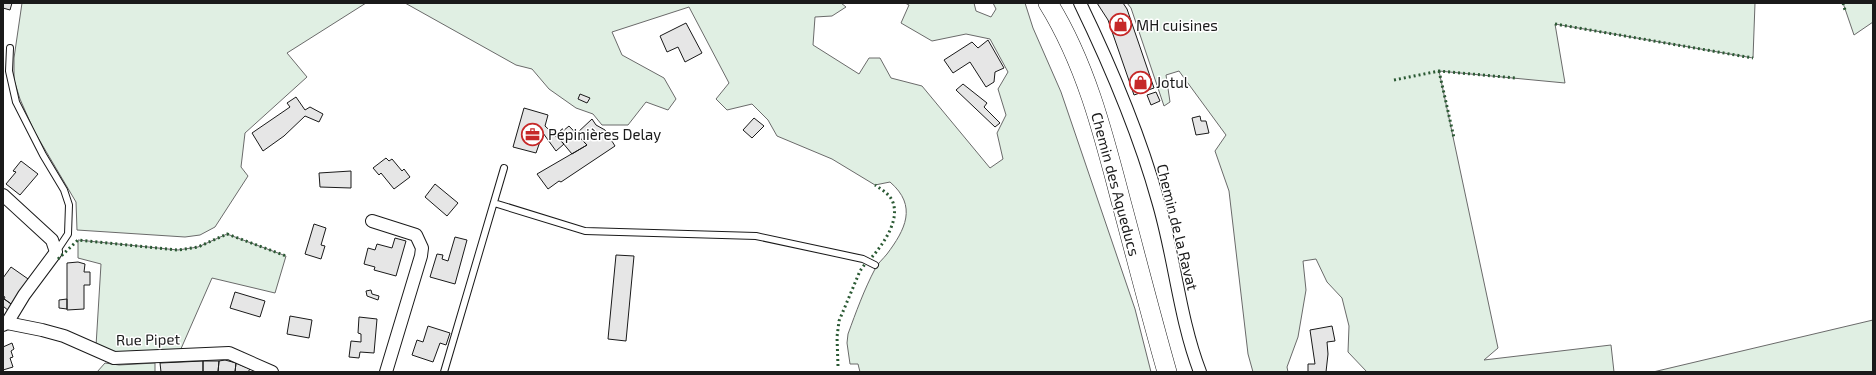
<svg xmlns="http://www.w3.org/2000/svg" width="1876" height="375" viewBox="0 0 1876 375" font-family="'Exo 2',sans-serif">
<style>
.green{fill:#e0efe3;stroke:#6a6a6a}
.building{fill:#e6e6e6;stroke:#1a1a1a}
.lines{fill:none;stroke-linecap:round;stroke-linejoin:round}
.service-casing{stroke:#1a1a1a;stroke-width:8}
.minor-casing{stroke:#1a1a1a;stroke-width:14}
.primary-casing{stroke:#1a1a1a;stroke-width:20}
.service{stroke:#fff;stroke-width:6}
.minor{stroke:#fff;stroke-width:12}
.primary{stroke:#fff;stroke-width:19}
.hedge{stroke:#2b5a34;stroke-width:3;stroke-dasharray:2 3;stroke-linecap:butt}
.labels{text-anchor:middle;dominant-baseline:central;stroke-width:3;stroke-linejoin:round;paint-order:stroke}
.poi-label{font-size:15px;fill:#1a1a1a;stroke:#fff;text-anchor:start}
.street-label{font-size:15px;fill:#1a1a1a;stroke:#fff}
</style>
<rect width="100%" height="100%" fill="#fff"/>
<path class="green" d="M22,3H366L287,53L307,77L245,133L241,167L248,176L215,227L200,235L185,237L77,230L76,202L34,131L20,99L14,80V58Z
M405,3H841L846,7L832,16L815,17L813,45L859,74L869,58H880L891,78L922,86L990,168L1003,159L997,133L1006,115L998,89L1008,72L990,39L966,34L932,41L901,23L909,5L905,3H974L976,11L991,17L996,9L993,3H1025L1033,28L1061,92L1135,309L1151,372H860L858,364H850L847,343L848,334C856,312 864,290 875,269C878,263 883,259 887,254C905,230 918,206 890,182L875,185L832,159L777,136L768,120L752,104L727,110L716,99L729,83L689,7L612,32L622,55L664,78L676,99L668,110L646,102L628,125H602L593,114L576,108L549,89L532,69L516,65Z
M1127,3H1755L1753,58L1555,24L1565,83L1439,71L1498,348L1484,360L1611,345L1614,372H1367L1348,352L1349,326L1342,298L1327,282L1316,259L1303,261L1306,290L1298,337L1287,367L1288,372H1253L1248,354L1229,191L1215,151L1226,135L1179,71L1166,75L1170,102L1164,106L1131,8Z
M1843,3H1873V22L1854,35Z
M227,234L286,256L275,293L212,278L180,351L115,353L96,346L101,264L78,258V240L178,250L198,247Z
M1873,320V372H1653Z
M105,363L119,365L155,363V372H97Z"/>
<path class="building" d="M3,3H12L10,10L3,8Z
M1097,3H1123L1127,9L1154,88L1134,95L1108,20Z
M686,23L702,53L685,62L678,47L667,52L660,36Z
M988,40L1004,68L995,72L994,82L986,87L970,62L953,73L944,60L972,42L978,48Z
M963,84L987,103L984,107L1000,123L995,127L956,90Z
M1156,92L1160,101L1151,105L1147,95Z
M580,94L590,98L587,103L578,99Z
M296,97L305,110L310,107L323,114L319,122L305,116L284,136L263,151L252,133L290,107L287,103Z
M524,108L548,115L545,126L564,144L556,151L543,133L536,153L513,147Z
M1200,116L1201,121H1206L1209,133L1196,135L1192,118Z
M754,118L764,126L752,138L743,130Z
M592,119L596,125L605,130L615,146L561,182L559,181L548,189L537,174L587,145L576,134Z
M569,126L587,145L572,154L557,136Z
M386,158L389,161L392,159L402,171L404,169L410,177L394,189L381,173L379,175L373,168Z
M21,161L38,174L20,195L6,184L16,172L13,171Z
M351,171V188L320,187L319,173Z
M435,184L458,203L447,216L425,197Z
M314,224L326,228L321,245L325,246L321,259L305,254Z
M455,237L467,240L455,284L430,277L437,254L443,255L442,259L448,261Z
M395,238L406,241L396,276L374,270L375,267L364,264L368,248L375,250L377,244L392,248Z
M616,255L634,256L626,341L608,339Z
M78,262L85,264L84,272H90V285H84V309L67,310V263Z
M11,267L31,281L14,306L4,299L5,297L3,296V278Z
M371,290L372,294L379,296L378,300L367,296L366,291Z
M235,292L265,301L260,317L230,308Z
M3,298L14,306L10,312L3,306Z
M67,299V309L59,308V300Z
M290,316L312,320L309,338L287,334Z
M359,317L377,319L374,353L360,352L359,358L349,357L351,341L361,342V334L358,333Z
M428,326L450,333L446,345L440,343L433,362L412,355L417,340L423,342Z
M1332,326L1335,341L1327,342L1328,354L1326,372H1308V364H1315L1310,330Z
M12,343L14,349L11,351L13,357L10,358L13,367L3,370V347Z
M225,360L236,363L235,372H218L219,361Z
M203,361H219L218,372H203Z
M203,361V372H161L160,363Z
M236,363L250,369L248,372H235Z"/>
<g class="lines">
<defs>
<path id="service" d="M10,48L9,71L16,102L43,155L64,190L69,205L68,234L56,252
M494,203L585,231L756,236L863,259L875,265
M444,372L504,168"/>
<path id="minor" d="M1080,3C1111,67 1139,133 1158,201C1175,258 1179,317 1200,372
M3,195L52,240L56,252L24,295L7,323
M372,221L416,235L422,248L421,256L386,372
M3,325L7,323L42,330L64,336L114,358L229,353L272,372"/>
<path id="primary" d="M1048,3C1086,64 1104,136 1122,205C1137,261 1151,316 1167,372"/>
</defs>
<use href="#service" class="service-casing"/>
<use href="#minor" class="minor-casing"/>
<use href="#primary" class="primary-casing"/>
<use href="#service" class="service"/>
<use href="#minor" class="minor"/>
<use href="#primary" class="primary"/>
<path class="hedge" d="M1843,3L1845,10
M1555,24L1753,58
M1439,71L1454,138
M1394,80L1439,71L1515,78
M872,257C884,243 901,219 892,200C888,193 881,189 875,185
M58,259L78,240L178,250L198,247L227,234L286,256
M838,366L837,337L839,321L860,271L865,264"/>
</g>
<defs>
<symbol id="shop-ring" viewBox="-11 -11 22 22"><circle r="9.5" fill="#fff" stroke="#c62828" stroke-width="1.5"/><path d="M-5-2.5h2.3a2.7 3.5 0 0 1 5.4 0H5L5.5 6h-11ZM-1.5-2.5h3a1.5 2.3 0 0 0-3 0Z" fill="#c62828"/></symbol>
<symbol id="office-ring" viewBox="-11 -11 22 22"><circle r="9.5" fill="#fff" stroke="#c62828" stroke-width="1.5"/><path d="M-6-3h4V-5.5h4V-3h4V5H-6ZM-1-4.5V-3h2v-1.5ZM-6 0V1H6V0Z" fill="#c62828"/></symbol>
</defs>
<g fill-rule="evenodd">
<use href="#shop-ring" x="1108" y="12" width="25" height="25"/>
<use href="#shop-ring" x="1128" y="70" width="25" height="25"/>
<use href="#office-ring" x="520" y="122" width="25" height="25"/>
</g>
<g class="labels">
<g class="poi-label">
<text x="1136" y="25">MH cuisines</text>
<text x="1156" y="82">Jotul</text>
<text x="548" y="134">Pépinières Delay</text>
</g>
<g class="street-label">
<text transform="translate(1116 184) rotate(75)">Chemin des Aqueducs</text>
<text transform="translate(1178 227) rotate(76)">Chemin de la Ravat</text>
<text transform="translate(148 339) rotate(-1)">Rue Pipet</text>
</g>
</g>
<rect width="1876" height="375" fill="none" stroke="#1a1a1a" stroke-width="8"/>
</svg>
